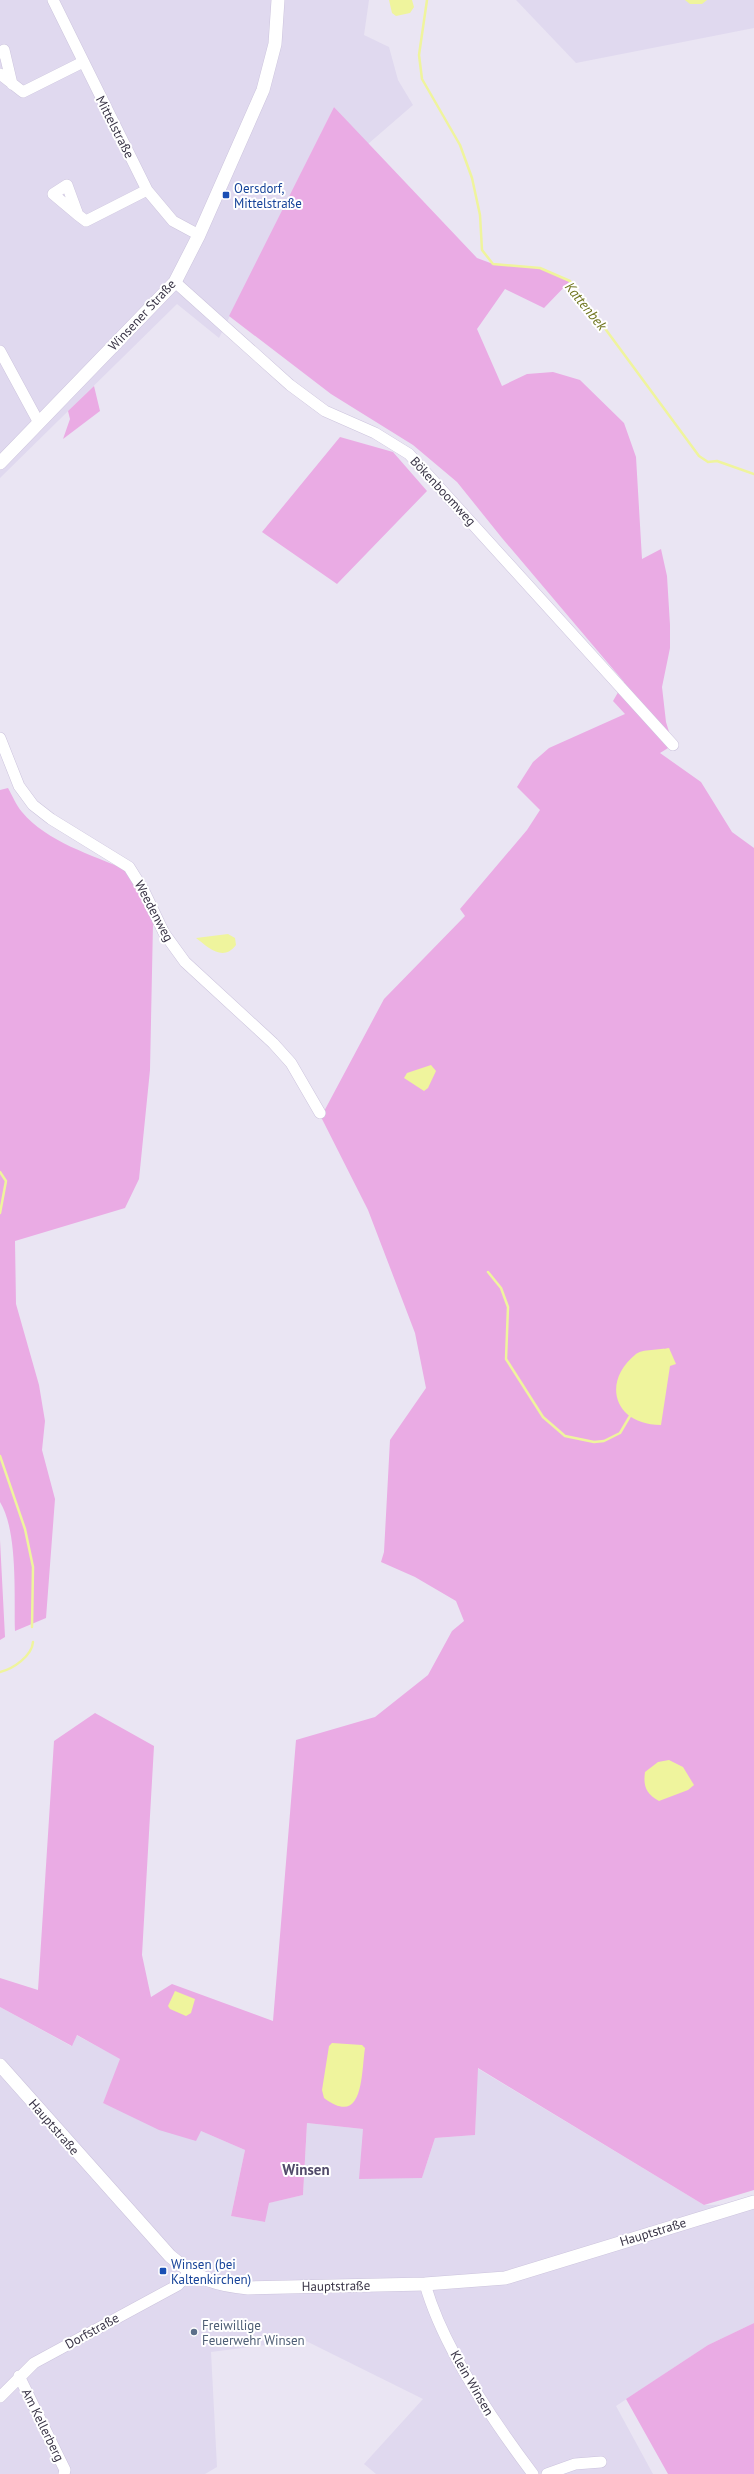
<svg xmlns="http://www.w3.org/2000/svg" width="754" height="2474" viewBox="0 0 754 2474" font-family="'PT Sans',sans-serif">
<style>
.residential{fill:#e0d9ef}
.green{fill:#eaabe4}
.water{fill:#eff49d}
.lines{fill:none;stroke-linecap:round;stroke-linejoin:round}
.stream{stroke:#eff49d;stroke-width:2.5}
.minor-casing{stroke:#ccc4dd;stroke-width:12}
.tertiary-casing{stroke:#ccc4dd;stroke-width:14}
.minor{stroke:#fff;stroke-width:11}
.tertiary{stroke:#fff;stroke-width:13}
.transit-dot{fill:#1a4fb4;stroke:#fff;stroke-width:1.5}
.service-dot{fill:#5c6f8a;stroke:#fff;stroke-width:1.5}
.labels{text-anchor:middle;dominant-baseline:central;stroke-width:4;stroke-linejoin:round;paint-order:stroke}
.street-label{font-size:13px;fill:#393446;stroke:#fff}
.transit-label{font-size:13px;fill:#164399;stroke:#fff;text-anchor:start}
.service-label{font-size:13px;fill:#4e5e75;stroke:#fff;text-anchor:start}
.water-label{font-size:14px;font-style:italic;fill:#6f751e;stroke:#fff}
.quarter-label{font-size:15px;font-weight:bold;fill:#524b6a;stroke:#fff}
</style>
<rect width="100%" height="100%" fill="#eae5f3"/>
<path class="residential" d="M0,0H369L364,35L389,47L398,80L413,105L368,144L334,107L219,338L177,304L0,478Z
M516,0H754V28L576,63Z
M0,2007L71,2046L76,2035L121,2059L103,2103L201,2131L245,2150L231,2216L265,2222L268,2203L303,2195L307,2123L363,2129L422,2178L435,2138L475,2135L477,2068L704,2205L754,2204V2323L708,2345L616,2406L653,2474H376L364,2464L423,2399L304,2340L211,2352L217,2467L205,2474H0Z"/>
<path class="green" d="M334,107L477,258L493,264L540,268L570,281L544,308L505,289L477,329L502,386L527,374L553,372L580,380L624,423L636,457L642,559L661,549L667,576L670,625V648L662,687L666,722L673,745L660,753L701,782L732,832L754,848V2190L704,2205L478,2068L475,2135L435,2138L422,2178L359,2179L363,2129L307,2123L303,2195L269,2203L265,2222L231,2216L245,2150L201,2131L196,2141L159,2130L103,2103L120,2059L77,2035L72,2046L0,2007V1978L38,1990L54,1741L95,1713L154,1746L142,1955L151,1997L172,1984L273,2021L296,1740L375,1717L428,1675L452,1631L464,1621L456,1601L415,1577L381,1562L384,1552L390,1440L426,1388L415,1333L368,1210L321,1117L384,999L465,916L460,909L527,830L540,810L517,787L533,762L549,748L625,714L613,701L624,682L502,538L457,482L413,445L331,394L229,316Z
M94,386L100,411L63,439L70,419L68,411Z
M340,437L393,452L427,491L337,584L262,532Z
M8,788C12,795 16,805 22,812C47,842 92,855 127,870L153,923L150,1070L139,1179L125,1208L15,1241L16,1304L39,1385L45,1421L42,1450L55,1499L46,1618L15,1631C14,1596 18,1531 0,1502V790Z
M0,1540L5,1637L0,1640Z
M754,2323V2474H668L626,2399L708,2345Z"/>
<path class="water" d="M412,0L414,7L410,13L396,16L392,13L389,0Z
M685,0H707L702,4H690Z
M228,934L235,938L236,945C223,962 209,948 196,938Z
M431,1065L436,1071L428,1088L424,1091L404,1078L407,1073Z
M669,1348L676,1364L670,1366L661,1425C614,1425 601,1382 636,1354C642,1349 660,1350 669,1348Z
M669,1760L683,1767L694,1785L688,1790L659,1801C646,1794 643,1786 645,1772L658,1762Z
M175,1991L195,1999L191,2013L186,2016L170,2009L168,2006Z
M332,2043L362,2045L365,2048C361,2074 364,2128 324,2098L322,2090L329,2046Z"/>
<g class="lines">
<path class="stream" d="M427,0L419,55L422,79L460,145L472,178L480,215L482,250L493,264L540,268L570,281L699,456L708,462L717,461L754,474
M0,1172L6,1181L0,1213
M488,1272L501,1288L508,1307L506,1359L543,1417L565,1436L594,1442L604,1441L620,1433L630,1416
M0,1456L25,1529L33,1567L32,1627
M0,1672C13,1669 32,1656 33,1642"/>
<defs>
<path id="minor" d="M53,0L147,190L173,221L199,235
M0,53L4,50L12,84
M0,74L23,92L83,62
M78,215L53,194L67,185L78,215L86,221L147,190
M175,282L290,385L325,411L375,433L409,454L673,745
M0,351L39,423
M0,738L19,786L33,805L51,819L129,867L144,891L164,933L185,962L273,1043L291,1063L320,1113
M425,2284C443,2348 493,2421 533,2474
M19,2376L65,2470L64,2474
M0,2397L34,2363L178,2285L189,2272
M547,2474L575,2464L601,2462"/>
<path id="tertiary" d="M0,463L175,282L199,235L263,90L275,44L278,0
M0,2065L170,2256C196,2278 215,2285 248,2288L425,2284L505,2278L754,2202"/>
</defs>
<use href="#minor" class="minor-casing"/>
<use href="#tertiary" class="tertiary-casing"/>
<use href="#minor" class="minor"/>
<use href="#tertiary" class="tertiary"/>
</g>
<g class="transit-dot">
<rect x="222" y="191" width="8" height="8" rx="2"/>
<rect x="159" y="2267" width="8" height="8" rx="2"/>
</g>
<circle class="service-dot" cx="194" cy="2332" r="4"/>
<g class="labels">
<g class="street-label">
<text transform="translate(115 127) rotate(63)">Mittelstraße</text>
<text transform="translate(142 315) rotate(-47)">Winsener Straße</text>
<text transform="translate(443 491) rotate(47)">Bökenboomweg</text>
<text transform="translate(154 911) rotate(62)">Weedenweg</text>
<text transform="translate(54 2127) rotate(49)">Hauptstraße</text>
<text transform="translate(653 2232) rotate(-17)">Hauptstraße</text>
<text transform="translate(336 2286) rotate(-1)">Hauptstraße</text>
<text transform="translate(92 2331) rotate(-29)">Dorfstraße</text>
<text transform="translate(472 2383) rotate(60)">Klein Winsen</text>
<text transform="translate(43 2425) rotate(64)">Am Kellerberg</text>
</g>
<g class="transit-label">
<text x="234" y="188">Oersdorf,<tspan x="234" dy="15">Mittelstraße</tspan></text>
<text x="171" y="2264">Winsen (bei<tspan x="171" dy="15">Kaltenkirchen)</tspan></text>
</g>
<g class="service-label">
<text x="202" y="2325">Freiwillige<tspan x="202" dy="15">Feuerwehr Winsen</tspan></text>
</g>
<g class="water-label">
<text transform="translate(586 306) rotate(51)">Kattenbek</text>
</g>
<g class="quarter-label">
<text x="306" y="2169">Winsen</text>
</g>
</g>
</svg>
